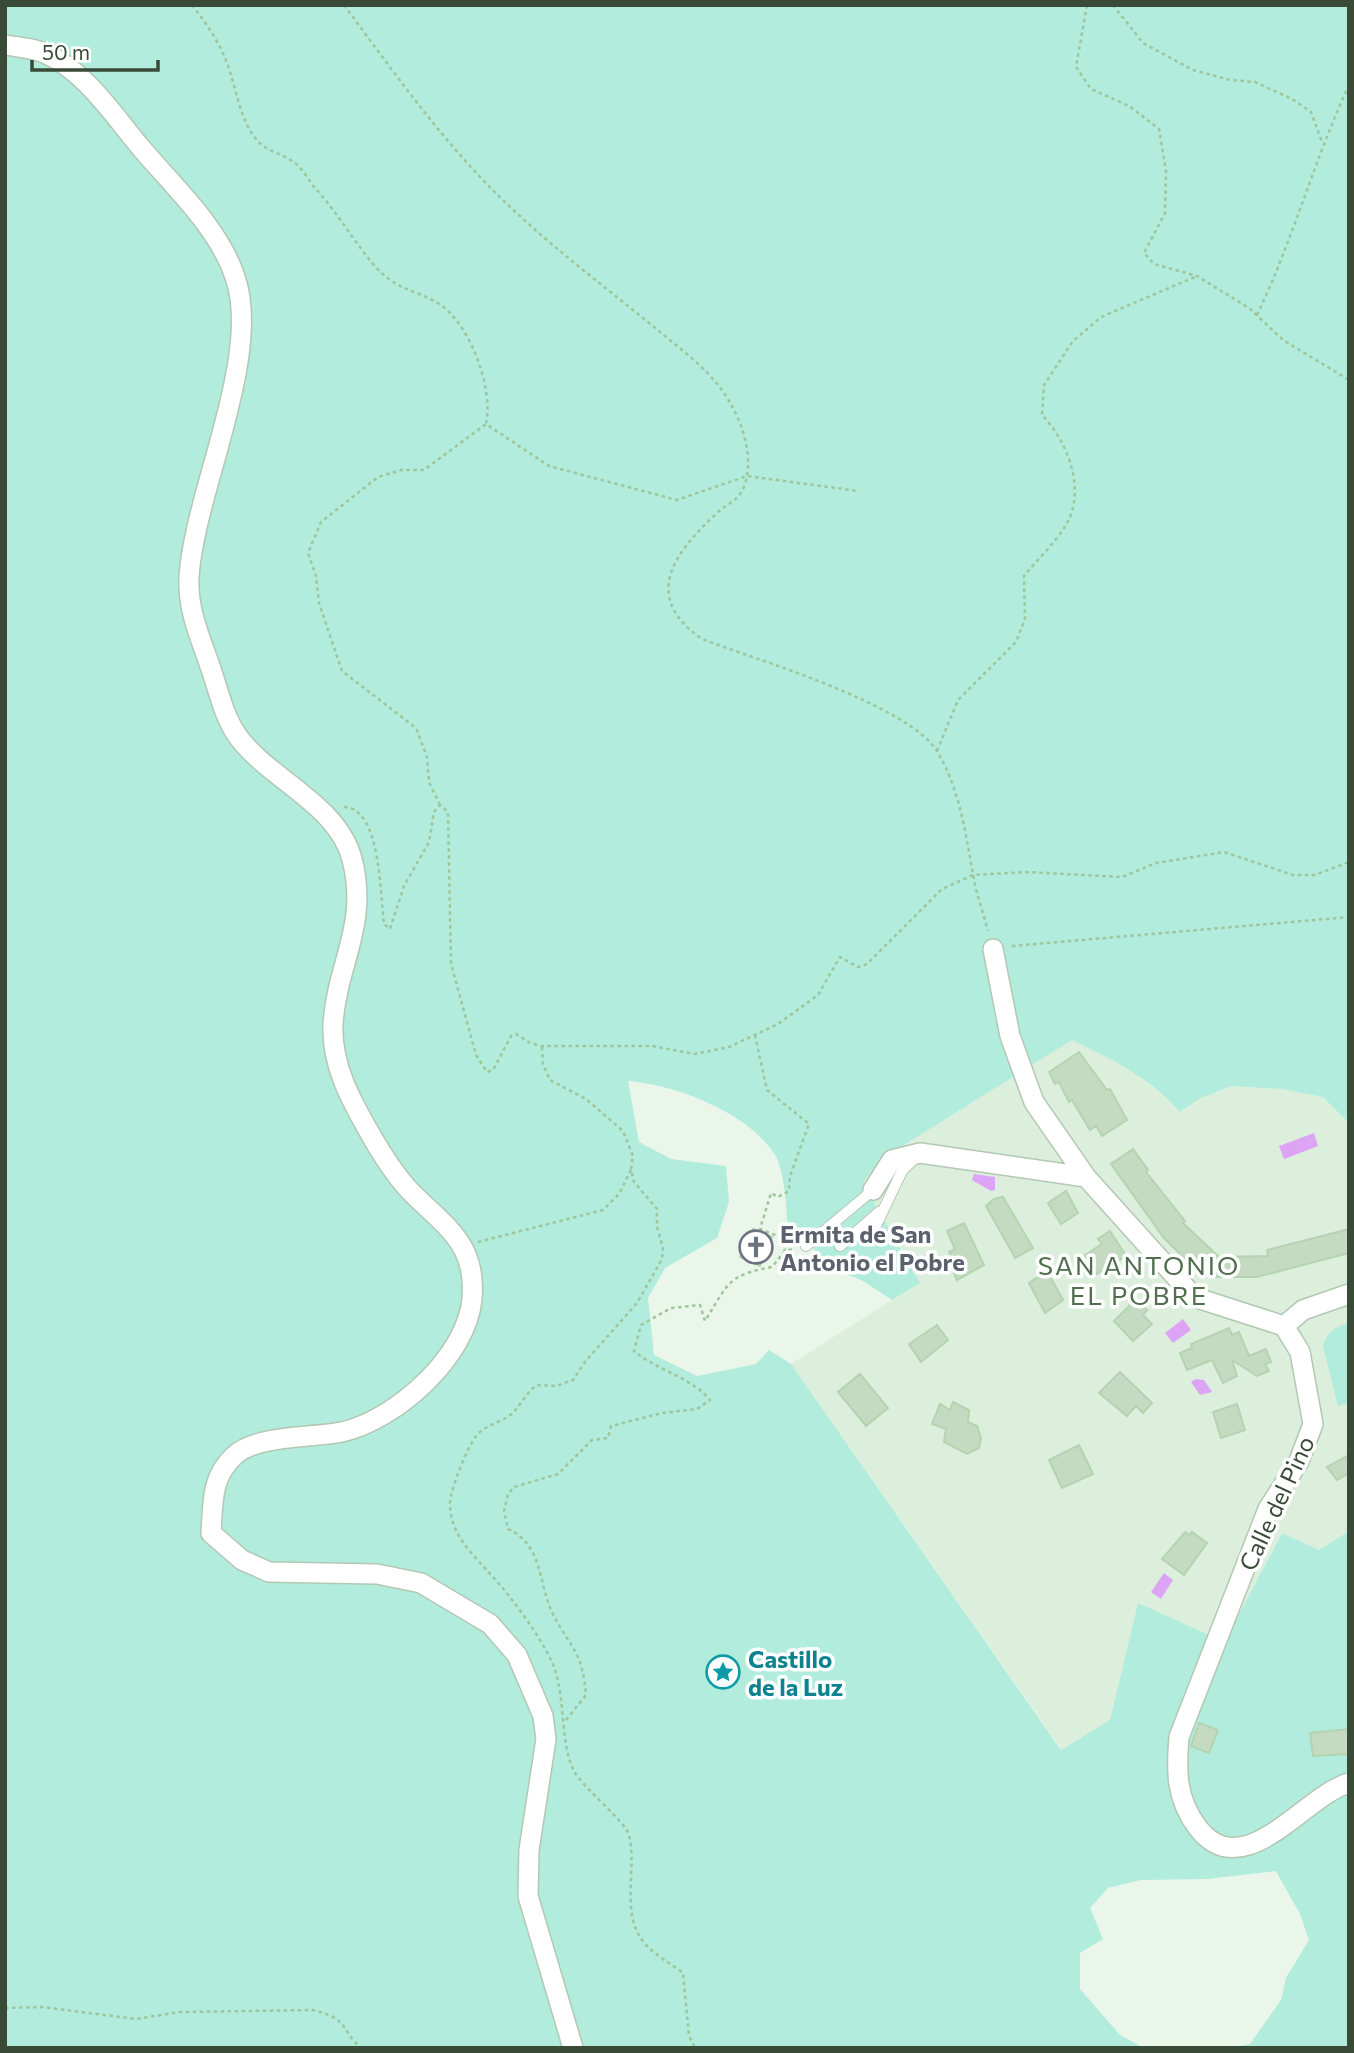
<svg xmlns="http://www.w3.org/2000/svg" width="1354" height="2053" viewBox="0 0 1354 2053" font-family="Commissioner,sans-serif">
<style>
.residential{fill:#dceedc}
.green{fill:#b1ecdd}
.water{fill:#dda4f5}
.building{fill:#c4dbc2;stroke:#b4d4b1;stroke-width:2}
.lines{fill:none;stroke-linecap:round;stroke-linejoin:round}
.lane-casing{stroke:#b3c8b2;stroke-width:12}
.street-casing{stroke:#b3c8b2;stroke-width:22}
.path{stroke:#9ec59c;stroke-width:2.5;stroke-dasharray:3.5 3.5;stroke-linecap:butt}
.lane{stroke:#fff;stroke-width:10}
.street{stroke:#fff;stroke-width:19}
.labels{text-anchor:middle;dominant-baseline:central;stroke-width:7;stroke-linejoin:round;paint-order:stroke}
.worship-label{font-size:24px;font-weight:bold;fill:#5b616d;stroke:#fff;text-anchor:start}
.street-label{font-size:24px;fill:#394b37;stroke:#fff}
.culture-label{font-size:24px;font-weight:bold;fill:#0d838f;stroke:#fff;text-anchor:start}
.neighbourhood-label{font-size:26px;letter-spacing:2px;fill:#516e4e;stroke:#fff}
</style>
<rect width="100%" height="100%" fill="#eaf6ea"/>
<path class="residential" d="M1072,1040L1135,1071L1162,1091L1180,1112L1199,1099L1231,1086L1282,1089L1323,1097L1349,1123V1531L1319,1550L1281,1534L1235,1623L1211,1637L1138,1603L1110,1720L1062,1750L791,1364L919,1283L863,1184L880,1160Z"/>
<path class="green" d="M5,5H1349V1123L1323,1097L1282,1089L1231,1086L1199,1099L1180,1112C1150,1077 1113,1060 1072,1040L880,1160L863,1183L920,1283L892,1300L863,1281L832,1268L787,1221C787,1205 783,1166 774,1153C745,1111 676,1085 628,1081L639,1142L671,1159L726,1166L729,1202L717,1238L665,1268L648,1298L654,1355L697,1376L756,1364L769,1350L791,1364L1061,1750L1110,1720L1138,1603L1211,1636L1235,1622L1282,1533L1319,1550L1349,1531V2048H1228L1250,2044L1281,2000L1286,1978L1309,1940L1300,1914L1276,1871L1207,1879L1141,1880L1108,1888L1090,1908L1103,1939L1080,1953V1989L1120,2035L1144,2048H5Z
M1349,1323V1403L1338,1406L1323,1346C1327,1332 1335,1327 1349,1323Z"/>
<path class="water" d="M1314,1133L1318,1146L1284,1159L1279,1146Z
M974,1174L995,1177V1190L991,1191L972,1180Z
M1183,1319L1191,1330L1173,1343L1165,1333Z
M1196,1379L1204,1380L1212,1392L1200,1395L1191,1382Z
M1164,1573L1173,1580L1161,1599L1151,1592Z"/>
<path class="building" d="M1079,1052L1107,1090L1110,1089L1127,1120L1102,1136L1096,1126L1090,1130L1072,1100L1069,1102L1059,1082L1055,1084L1049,1072Z
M1133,1149L1148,1170L1146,1172L1185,1221L1183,1223L1219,1257L1268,1256L1267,1250L1349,1229V1253L1257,1277H1203L1164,1238L1111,1164Z
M1066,1191L1078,1213L1061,1224L1048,1203Z
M1003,1197L1033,1248L1015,1258L986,1206L994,1199Z
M964,1223L984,1265L957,1280L952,1269L957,1266L949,1252L955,1249L947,1231Z
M753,1229L772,1237L760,1266L740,1257Z
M1110,1231L1126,1256L1097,1274L1085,1255L1102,1244L1098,1239Z
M1047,1271L1063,1300L1045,1313L1029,1283Z
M1139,1301L1147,1310L1143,1315L1152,1324L1133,1341L1114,1321L1133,1302L1135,1305Z
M937,1325L948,1340L921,1362L909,1344Z
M1229,1328L1232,1335L1239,1332L1249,1356L1266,1349L1271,1362L1265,1364L1269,1371L1257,1376L1232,1360L1237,1376L1223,1383L1212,1360L1187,1370L1180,1353L1192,1348L1191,1344Z
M1120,1372L1152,1403L1143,1413L1136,1406L1127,1416L1099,1393Z
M860,1374L888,1408L866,1426L838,1392Z
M953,1402L969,1410L968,1422L977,1426L981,1438L979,1448L967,1454L944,1442L946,1429L932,1424L940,1404L950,1410Z
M1237,1404L1245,1430L1221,1438L1213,1412Z
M1079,1445L1093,1474L1062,1488L1049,1460Z
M1349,1455V1473L1337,1480L1327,1467Z
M1185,1532L1190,1535L1192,1532L1207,1543L1184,1575L1162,1559Z
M1199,1723L1218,1730L1209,1753L1191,1746Z
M1349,1729V1754L1313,1756L1310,1733Z"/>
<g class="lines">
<defs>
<path id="lane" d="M869,1240L902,1171L914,1159
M806,1246L873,1190
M840,1246L879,1212"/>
<path id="street" d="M5,45C17,47 31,48 42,52C84,69 114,116 142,149C174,187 219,228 235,277C259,344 210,462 196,532C192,550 188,570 189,588C190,616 202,642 211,669C219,692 224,718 239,738C271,780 338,805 352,859C369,925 337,963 333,1024C331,1066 352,1102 372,1137C383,1156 395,1175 410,1191C443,1225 477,1242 472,1299C467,1356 396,1420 342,1432C312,1438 255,1435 234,1456C211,1477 213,1503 211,1533L242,1560L269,1572L377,1574L421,1583L490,1624L517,1655L543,1716L546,1739L529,1850L528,1896L573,2048
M993,949L1010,1036L1034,1102L1086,1177L1194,1297L1284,1326L1300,1352L1313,1424L1299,1461L1268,1509L1179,1737C1176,1772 1176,1799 1198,1828C1244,1887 1305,1795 1349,1783
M873,1190L892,1160L920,1153L1086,1177
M1284,1326L1303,1310L1349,1294"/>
</defs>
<use href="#lane" class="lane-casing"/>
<use href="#street" class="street-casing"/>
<path class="path" d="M192,5C207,24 222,46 229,69C237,92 240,118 255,138C266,152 282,153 295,163C303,169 309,181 315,188C337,212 353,240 373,264C396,290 408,287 436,302C469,320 494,388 486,424
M344,5C399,79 451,154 520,216C562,255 609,290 654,327C680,349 712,371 729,401C744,426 754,459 744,487C738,501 728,503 718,512C675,552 640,596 702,639C757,660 907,704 937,751C960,790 965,831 973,874C976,893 983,912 988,931
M1087,5L1076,67L1091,89L1129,106L1159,129L1166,171L1165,213L1144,253L1154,264L1197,276L1249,308L1283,340L1349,380
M1113,5L1143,43L1193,70L1230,80L1255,82L1292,99L1311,112L1322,142
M1257,315C1293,240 1314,160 1349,85
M937,751L958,700L1016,642L1025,619L1024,576C1037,560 1055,543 1066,525C1087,489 1067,441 1042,415L1044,385L1073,341L1101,317L1197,276
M440,805L429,782L427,757L416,728L342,671L319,603L316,576L308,553L321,522L378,477L401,470H424L486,424L549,466L677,500L747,476L858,491
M344,807C381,808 380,894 384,924L390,929L404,886L429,842L434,812L440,805L448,812L451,964L476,1055L487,1072L493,1070L511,1036L516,1034L530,1043L542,1046H652L695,1054L729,1047L778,1024L818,995L840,957L858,967L867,964L942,889L973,875L1026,872L1122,877L1156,863L1224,852L1293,875H1315L1349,862
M1012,946L1349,917
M755,1035L767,1090L809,1124L790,1176L789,1191L778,1197L771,1193L760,1229L780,1237L785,1251
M542,1047L543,1064L550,1080L586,1099L623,1131L633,1156L631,1169L634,1182L657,1209V1227L663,1248L662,1259L637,1303L585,1362L573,1380L556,1386L537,1385C525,1393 520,1408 509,1416C500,1422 489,1425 481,1431C470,1438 450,1490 450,1503C450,1535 472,1553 491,1575C511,1596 540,1636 552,1662C567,1698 559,1741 574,1771C584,1789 625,1821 629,1835C637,1867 621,1912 642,1940C652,1954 669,1962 683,1973L689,2036L695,2048
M478,1242L603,1210L619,1194L631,1170
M566,1720L586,1695C582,1651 573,1652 554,1616C538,1586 544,1545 508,1529L504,1511L508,1494L514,1487L558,1474L592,1440L608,1438L611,1426L662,1413L697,1409L710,1400C691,1377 656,1370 634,1351L641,1325L671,1308L700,1305L705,1321C728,1284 727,1275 772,1267L785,1251L793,1249
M5,2008L42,2007L136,2019L180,2012L313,2010C351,2020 338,2027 361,2048"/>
<use href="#lane" class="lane"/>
<use href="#street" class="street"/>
</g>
<defs>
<symbol id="church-ring" viewBox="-11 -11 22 22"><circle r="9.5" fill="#fff" stroke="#6b7280" stroke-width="1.5"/><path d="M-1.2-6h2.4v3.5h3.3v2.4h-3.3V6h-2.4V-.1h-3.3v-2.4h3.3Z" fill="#6b7280"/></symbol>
<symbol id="sight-ring" viewBox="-11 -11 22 22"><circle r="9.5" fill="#fff" stroke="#0f9aa8" stroke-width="1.5"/><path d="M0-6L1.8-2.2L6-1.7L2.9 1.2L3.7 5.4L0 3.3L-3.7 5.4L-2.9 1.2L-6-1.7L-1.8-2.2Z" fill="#0f9aa8"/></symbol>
</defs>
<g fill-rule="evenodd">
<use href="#church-ring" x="737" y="1228" width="38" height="38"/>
<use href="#sight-ring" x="704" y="1653" width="38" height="38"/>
</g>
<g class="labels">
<g class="worship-label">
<text x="780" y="1233">Ermita de San<tspan x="780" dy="28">Antonio el Pobre</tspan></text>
</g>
<g class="street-label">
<text transform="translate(1276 1503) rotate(-65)">Calle del Pino</text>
</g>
<g class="culture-label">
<text x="748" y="1658">Castillo<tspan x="748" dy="28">de la Luz</tspan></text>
</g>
<g class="neighbourhood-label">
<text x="1139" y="1264">SAN ANTONIO<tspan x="1139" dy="30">EL POBRE</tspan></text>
</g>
</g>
<rect width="1354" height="2053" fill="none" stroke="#394b37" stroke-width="14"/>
<path d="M32 60v10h126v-10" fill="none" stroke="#394b37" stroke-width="3.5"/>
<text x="42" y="60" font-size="21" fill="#394b37" stroke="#ffffff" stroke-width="5" paint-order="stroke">50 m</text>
</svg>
